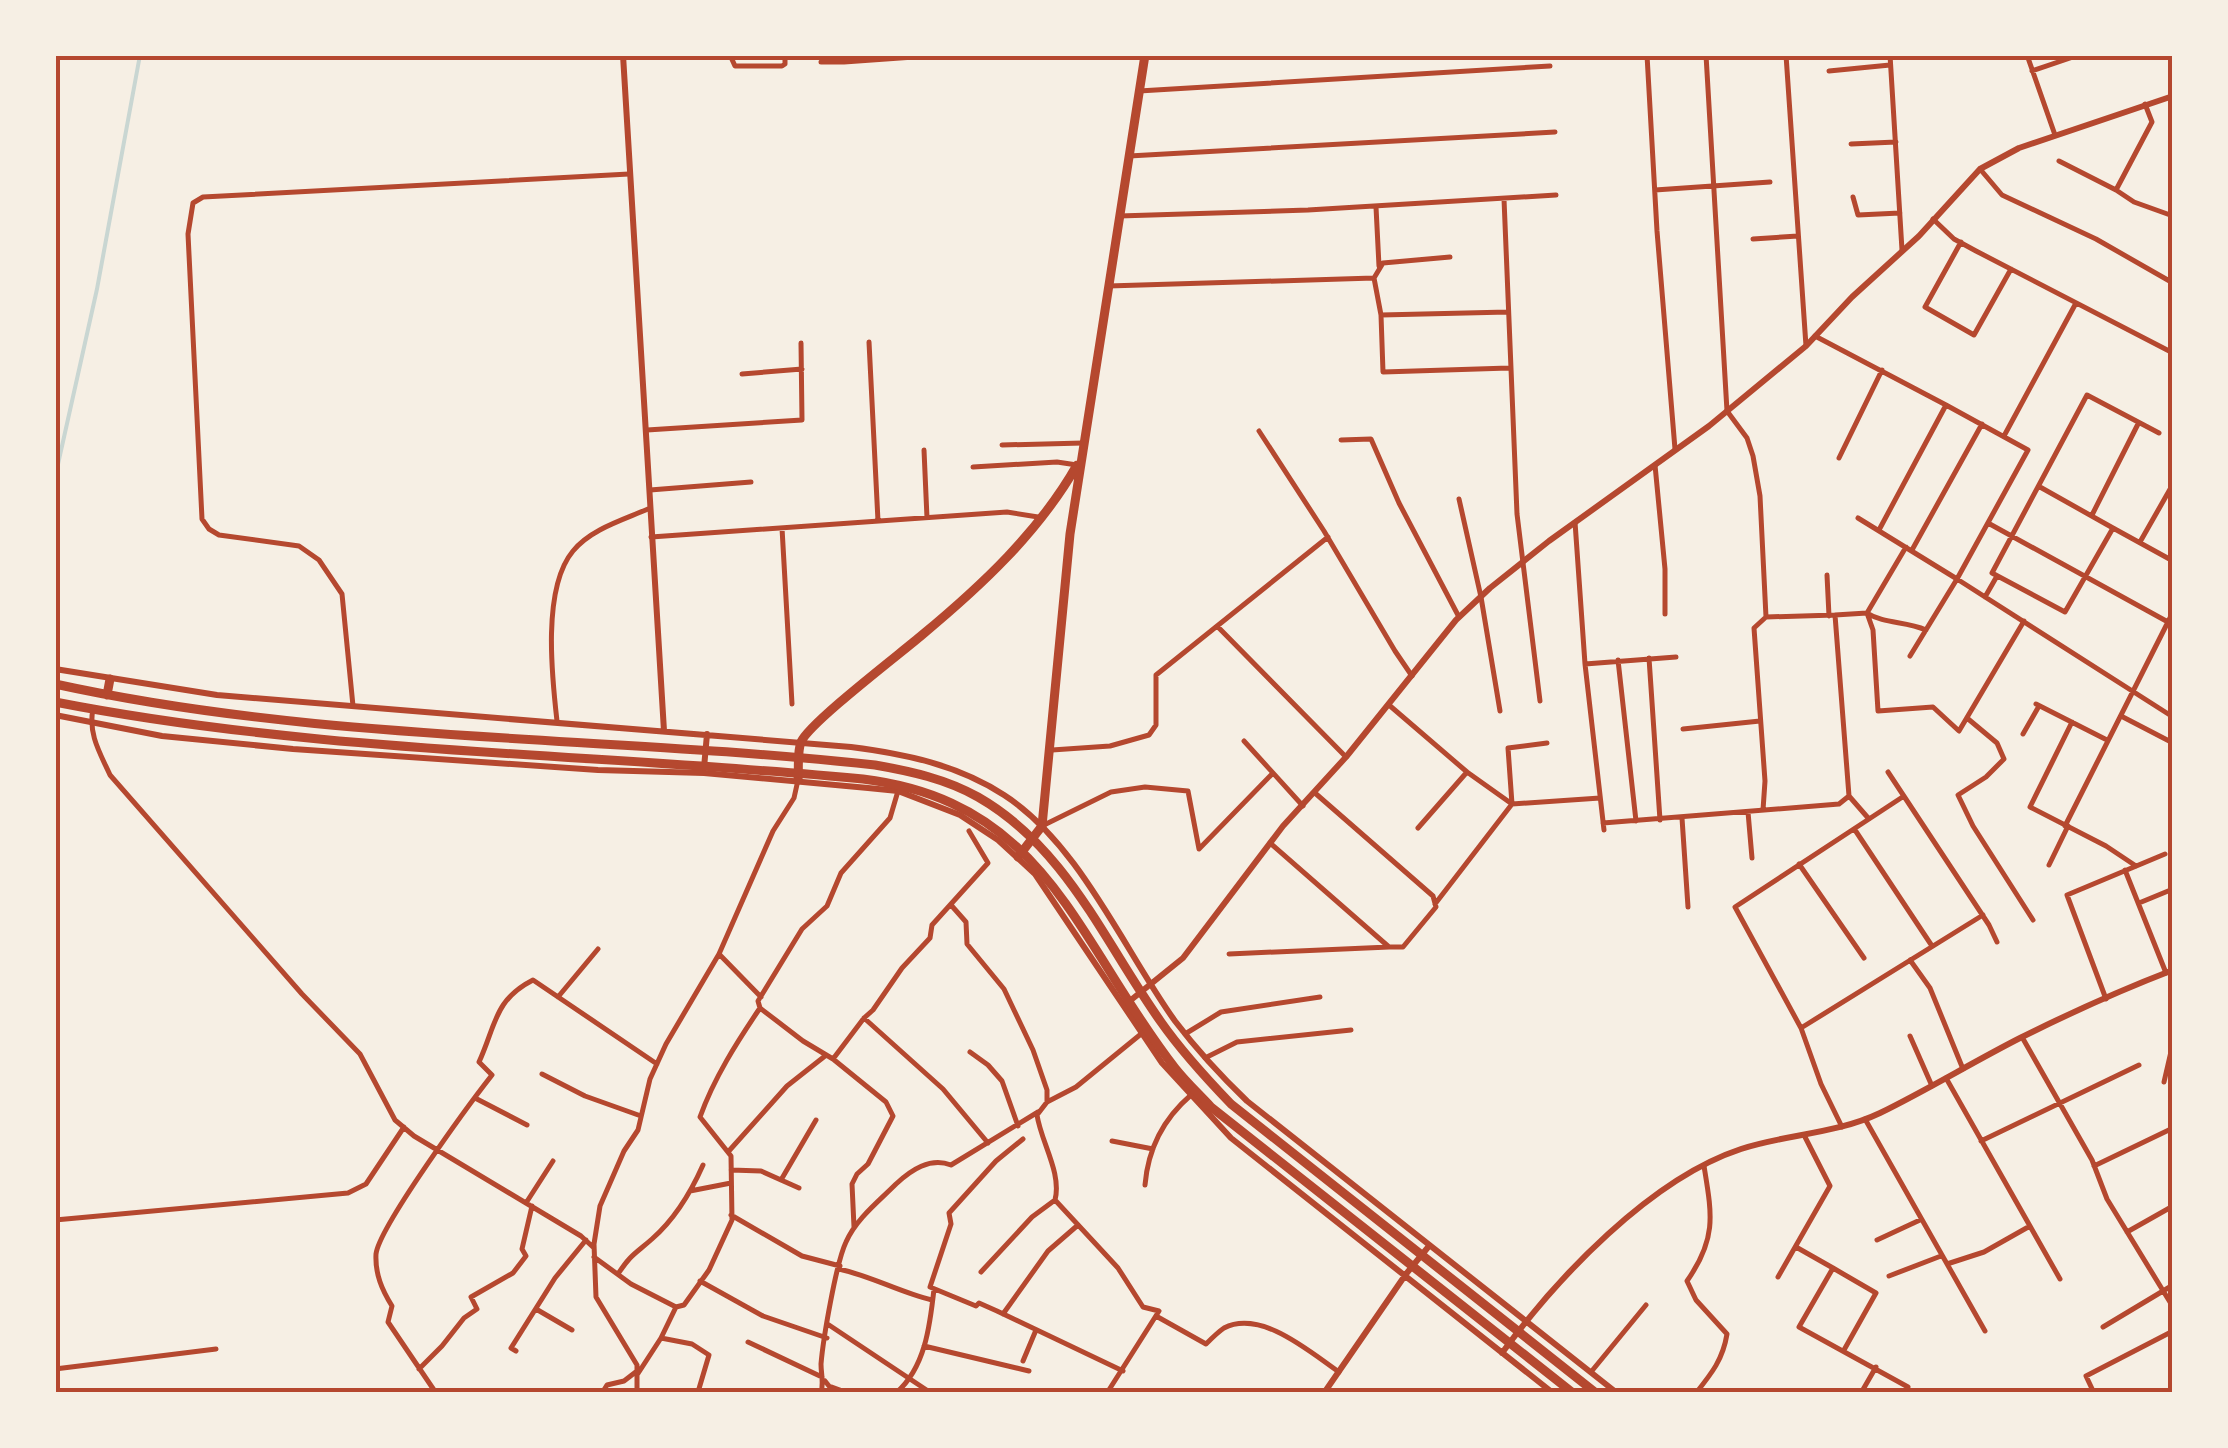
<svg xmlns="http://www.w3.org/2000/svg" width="2228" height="1448" viewBox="0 0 2228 1448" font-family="'DM Sans',sans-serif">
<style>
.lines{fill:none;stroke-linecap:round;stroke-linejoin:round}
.stream{stroke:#c9d6d2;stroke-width:4}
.minor{stroke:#b5482f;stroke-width:5}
.tertiary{stroke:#b5482f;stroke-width:6}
.primary{stroke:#b5482f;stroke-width:9}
.trunk{stroke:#b5482f;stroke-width:9}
.neatline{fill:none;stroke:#b5482f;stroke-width:4}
</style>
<rect width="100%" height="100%" fill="#f6efe4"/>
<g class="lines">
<path class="stream" d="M55,506L56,473L97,289L140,55"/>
<path class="minor" d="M730,55L735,66H782L785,64V55
M1647,55L1657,231L1675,449
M1706,55L1727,411L1747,438L1753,456L1760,496L1766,617L1754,628L1765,781L1763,810
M1786,55L1806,346
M1890,55L1902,250
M2027,55L2055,135
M821,62H844V55
M844,62L914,57
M1829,71L1890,65
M2032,71L2076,56
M1139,91L1550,66
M2145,104L2152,122L2116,190L2134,202L2173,216
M1851,144L1896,142
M1129,156L1555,132
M2059,161L2116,190
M1980,169L2002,195L2096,239L2173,283
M1655,190L1770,182
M1853,197L1858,215L1900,213
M1504,199L1517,514L1540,701
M1376,207L1379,266
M1119,216L1308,210L1556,195
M1933,219L1954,239L1976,251L2173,353
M1753,239L1798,236
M1961,242L1925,307L1974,335L2011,269
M1374,278L1381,315L1508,312
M1108,286L1374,278L1383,263L1450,257
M1381,315L1383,372L1509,368
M1815,336L1946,405L1879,530
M869,342L878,521
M742,374L802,369
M647,430L802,420L801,343
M1259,431L1324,531L1395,651L1412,676
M2159,433L2087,395L1992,573L2065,612L2113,528L2173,561
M2004,436L2076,303
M1341,440L1371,439L1399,503L1459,617
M1002,445L1083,443
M924,450L927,518
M1839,458L1882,370
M1655,465L1665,569V614
M973,467L1057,462L1077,465
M2040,487L2113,528
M650,490L751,482
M1459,499L1481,597L1500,711
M2092,515L2138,424
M1858,518L1957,579L2028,450L1946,405
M1575,522L1585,664L1604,830
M1988,523L2168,622
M782,528L792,704
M651,537L1007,512L1038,517
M2140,542L2173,484
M1912,550L1982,424
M1827,575L1829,616
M1985,597L1997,576
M1835,615L1867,613L1906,547
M1766,617L1835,615L1849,796
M1217,626L1346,757
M1926,630C1905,621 1884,624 1867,613L1873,630L1878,711L1933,707L1959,731L2024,621
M1910,656L1957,579L2173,717
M1649,658L1660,820
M1618,660L1636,821
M1585,664L1676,657
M2036,704L2107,740
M1389,705L1467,772L1512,804L1600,798
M353,706L342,594L319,560L299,546L219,535L209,529L202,519L188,234L193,203L203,197L629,174
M93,709C88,734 100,753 110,775L302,994L360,1054L395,1120L414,1136L581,1236L594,1248
M2121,716L2173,743
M1967,718L1997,743L2004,759L1986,777L1958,795L1973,826L2033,920
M557,721C552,677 542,588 573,551C591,529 623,520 648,509
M2072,722L2030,807L2106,846L2136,866
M1683,729L1760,721
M2023,734L2039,706
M1244,741L1303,806
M1052,750L1110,746L1149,735L1156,725V675L1328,537
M1888,772L1989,925L1997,942
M1748,812L1752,858
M1682,818L1688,907
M1869,819L1904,796
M1603,823L1839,804L1849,796L1869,819L1735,907L1801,1028L1821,1084L1842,1127
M1044,825L1111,792L1145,787L1188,791L1199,849L1272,774
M2065,826L2173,612
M1418,828L1467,772
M1855,830L1932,946
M1270,843L1389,947H1403L1436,907L1433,896L1315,793
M1799,864L1864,958
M2049,865L2068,826
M2125,870L2166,973
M2139,903L2173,889
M1435,904L1512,804L1508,748L1547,743
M951,905L966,922L967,944L1004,989L1033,1050L1047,1090V1102
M719,954L761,997
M1229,954L1389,947
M1910,960L1930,988L1963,1069
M558,997L598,949
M2106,999L2067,895L2165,854
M760,1008L803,1041L833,1059L864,1018L873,1010L902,968L930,938L932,925L988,863L969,831
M864,1018L943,1089L988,1143
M1801,1028L1983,915
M1185,1034L1221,1012L1320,997
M1910,1036L1932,1086
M2022,1037L2092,1160L2107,1199L2173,1307
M970,1052L988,1065L1002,1081L1018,1126
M1205,1058L1237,1042L1351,1030
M833,1059L886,1102L893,1116L868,1164L857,1174L852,1184L854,1227
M542,1074L585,1096L641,1116
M1946,1078L2060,1279
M2164,1082L2173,1043
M475,1098L527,1125
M1865,1119L1985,1331
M1023,1139L996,1161L949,1213L951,1224L930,1287L976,1306L979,1303L997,1311L1123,1371
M1112,1141L1153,1149
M1981,1141L2139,1065
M728,1152L787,1086L825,1056
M2094,1166L2173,1128
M731,1170L761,1171L799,1188
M781,1180L816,1120
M1145,1185C1148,1149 1163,1119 1191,1095
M690,1191L731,1183
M526,1203L553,1161
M731,1215L802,1256L840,1266
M55,1220L348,1193L366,1184L404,1127
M2127,1232L2173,1206
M1877,1240L1920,1220
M1796,1247L1833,1268
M594,1257L631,1284L676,1307
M1947,1264L1984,1252L2030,1226
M839,1269C874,1277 899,1292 932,1300
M981,1272L1032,1217L1055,1200
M618,1274C631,1254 635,1254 652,1239C675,1219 691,1192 703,1165
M1889,1276L1941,1256
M1778,1277L1830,1186L1804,1135
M700,1281L763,1316L827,1338
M536,1309L572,1330
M1003,1314L1048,1251L1078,1225
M1156,1316L1206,1344C1211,1339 1218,1332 1224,1328C1261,1309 1310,1352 1339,1372
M829,1325L931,1393
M2103,1327L2173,1285
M661,1338L692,1344L709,1355L698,1392L701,1393
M748,1342L822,1377
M924,1346L1029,1371
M1844,1350L1876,1293L1833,1268L1799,1327L1908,1387L1904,1393
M516,1351L511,1348L555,1278L586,1240
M1023,1361L1036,1330
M55,1369L216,1349
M419,1369L442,1346L464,1318L477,1309L471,1297L513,1273L526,1256L522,1249L532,1206
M1591,1372L1646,1305
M637,1375L661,1338L676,1307L684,1305L709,1270L732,1220L731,1156L700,1117C714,1078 737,1042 760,1008L758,1001L802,929L827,906L841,873L890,818L898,791
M825,1381L829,1386L848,1393
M436,1393L388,1322L392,1306C382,1290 375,1274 376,1254C379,1227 470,1103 492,1075L479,1062C496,1025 494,1000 533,980L657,1064
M602,1393L607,1385L624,1381L637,1371
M637,1393V1365L596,1297L594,1244L600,1206L624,1151L638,1130L650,1079L666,1044L719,954L773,831L794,798L798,780
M821,1393C824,1382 821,1375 821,1364C823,1340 836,1263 846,1242C856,1219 878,1202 896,1184C911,1170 930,1157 951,1165L1038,1112
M896,1393C925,1368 930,1326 934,1289
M1107,1393L1159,1311L1143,1307L1118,1268L1055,1200C1062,1173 1041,1142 1037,1115L1047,1102L1076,1087L1141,1034
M1696,1393C1712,1373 1723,1359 1727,1334L1696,1300L1687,1281C1717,1238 1712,1215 1704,1166
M1861,1393L1876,1367
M2094,1393L2086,1376L2173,1331"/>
<path class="tertiary" d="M623,55L664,731
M55,669L217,695L851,747C906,754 958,765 1004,795C1079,843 1124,950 1175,1021C1197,1050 1221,1076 1247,1101L1617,1393
M55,715L162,736L293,749L598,770L704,773L868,788L898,791L960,815L998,840L1035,874L1162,1063L1231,1138L1553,1393
M704,768L707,734
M1126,1004L1183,958L1283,826L1346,757L1456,620L1490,588L1549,541L1709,426L1806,346L1852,297L1919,236L1980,169L2019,148L2173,96
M1502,1353C1557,1278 1650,1179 1741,1149C1787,1134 1836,1134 1880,1113C1927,1090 1973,1062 2020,1038C2070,1013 2121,990 2173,970
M1324,1393L1406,1274L1429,1246"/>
<path class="primary" d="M798,780C799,769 797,752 801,742C809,723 901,653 922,635C981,586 1039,532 1077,465
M1018,857L1042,826L1070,534L1145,55"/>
<path class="trunk" d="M55,684C324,743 602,735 875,765C910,771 946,779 978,797C1067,848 1104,942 1161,1022C1182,1052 1206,1078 1231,1104L1596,1393
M107,695L110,679
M55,702C321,754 593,753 863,779C1048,802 1076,941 1175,1068C1186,1082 1199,1094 1211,1107L1573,1393"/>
</g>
<rect width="2228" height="1448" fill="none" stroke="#f6efe4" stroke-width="115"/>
<rect x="58" y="58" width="2112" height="1332" class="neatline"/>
</svg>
